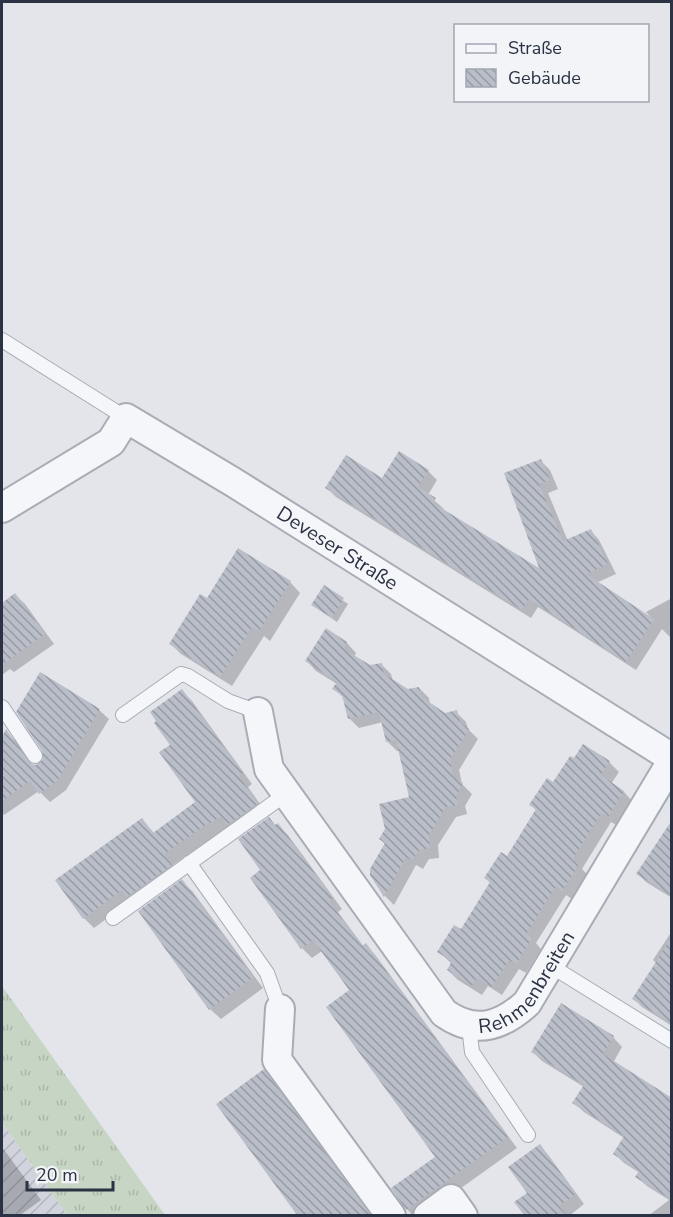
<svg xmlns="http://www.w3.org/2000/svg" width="673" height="1217" viewBox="0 0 673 1217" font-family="'Nunito Sans',sans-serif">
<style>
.industrial{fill:url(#industrial-furrows)}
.grass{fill:url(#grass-tufts)}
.shadow{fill:#0003}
.building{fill:url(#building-back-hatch)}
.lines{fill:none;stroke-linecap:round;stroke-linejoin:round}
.lane-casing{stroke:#a8acb5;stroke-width:16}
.street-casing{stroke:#a8acb5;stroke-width:32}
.lane{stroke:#f5f6f9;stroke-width:14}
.street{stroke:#f5f6f9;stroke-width:28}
.labels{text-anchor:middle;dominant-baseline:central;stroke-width:4.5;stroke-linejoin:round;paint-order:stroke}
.street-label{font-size:20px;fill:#2b3243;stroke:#f2f4f8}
</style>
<defs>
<pattern id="industrial-furrows" width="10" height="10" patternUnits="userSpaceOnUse" patternTransform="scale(1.5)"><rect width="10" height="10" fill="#d1d4dd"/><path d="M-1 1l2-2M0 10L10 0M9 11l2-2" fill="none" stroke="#b4b6bf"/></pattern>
<pattern id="grass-tufts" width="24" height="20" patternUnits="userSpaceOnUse" patternTransform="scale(1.5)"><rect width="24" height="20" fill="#c7d5c4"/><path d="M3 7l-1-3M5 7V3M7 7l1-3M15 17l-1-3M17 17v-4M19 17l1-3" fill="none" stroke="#abb7aa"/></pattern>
<pattern id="building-back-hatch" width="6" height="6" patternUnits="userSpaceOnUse" patternTransform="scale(1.5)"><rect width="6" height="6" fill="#babec8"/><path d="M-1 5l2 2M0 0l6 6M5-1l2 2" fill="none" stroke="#979ba4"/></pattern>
</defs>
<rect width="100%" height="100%" fill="#e3e5eb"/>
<path class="industrial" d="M2,1122L67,1215H2Z"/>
<path class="grass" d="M2,986L165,1215H67L2,1122Z"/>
<path class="shadow" d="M541,461L550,470L558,489L548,493L568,541L590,530L599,540L616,574L596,583L654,621L646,612L672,598V639L662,629L636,670L538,607L531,618L336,497L327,488L428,471L437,480L428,495L444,509L443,511L542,571L506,474Z
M290,582L300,593L270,641L264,636L232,686L181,654L171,644L207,600Z
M324,587L348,604L337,622L318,609Z
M15,595L25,604L54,644L14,672L10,669L2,675V605Z
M327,630L347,643L356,653L354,657L369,667L381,664L391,674L393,681L407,691L419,688L429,698L430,705L444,714L456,712L466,722L468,729L478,739L459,770L462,784L472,794L465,806L467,814L456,817L438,845L439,858L429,859L423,869L416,865L394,905L385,896L371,875L386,845L380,839L411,798L400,751H397L387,741L383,722L359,728L349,718L344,698L334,689L337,684L316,671L307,661Z
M182,691L192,701L252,784L248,787L267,814L231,826L199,847L173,865L181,876L132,900L94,928L84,918L142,820L155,834L198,803L172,745Z
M99,710L109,719L66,790L50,802L39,791L4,815L2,812V740L6,732L16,741L33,766H37Z
M609,762L619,772L611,784L624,792L633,802L618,826L611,822L582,869L588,875L572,899L566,895L536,943L541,949L526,973L519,969L502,995L488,986L482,995L458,980L448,970L452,964L439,952L462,931L491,884L486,878L508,858L537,811L531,805L553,784Z
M672,822V898L646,882L638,874Z
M278,825L288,835L342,909L338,912L364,947L366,945L376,956L517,1148L422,1216H413L407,1209L437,1157L351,991L322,951L312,958L302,948L262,870L276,826Z
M182,881L193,892L263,988L221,1019L210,1009Z
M672,931V1026L642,1007L634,999L656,963L653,960Z
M613,1037L622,1047L613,1063L672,1105V1216H648L669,1200L647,1186L637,1177L640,1173L624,1163L615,1154L624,1138L584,1112L574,1103L584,1087L542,1061L533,1052Z
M263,1071L274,1082L371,1216H299L218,1104Z
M540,1146L549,1156L584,1204L569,1216H525L516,1203L529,1194Z
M2,1147L41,1200L19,1216H2Z"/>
<path class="building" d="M399,451L429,470L418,487L436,498L433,503L539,568L504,473L541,459L550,480L539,484L563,541L591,529L608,564L586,574L654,619L626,662L529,599L522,610L325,488L346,455L382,478Z
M238,548L291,581L259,631L252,627L220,677L169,644L200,594L207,598Z
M324,585L344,598L332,618L311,605Z
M15,593L45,634L2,665V603Z
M326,628L347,642L344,649L370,665L382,663L384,674L408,689L419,687L422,697L445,713L457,710L460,722L469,729L450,759L453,776L463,783L456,796L458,805L446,807L429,835L430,848L419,850L412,861L406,857L384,897L370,875V869L385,843L379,839L385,829L379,804L409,797L396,740L386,742L379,712L348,719L342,695L332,689L337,682L305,661Z
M40,672L100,709L57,781L39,794L30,781L2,801V737L6,729L31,764L36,765L43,759L42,751L16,712Z
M182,689L243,773L239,776L258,803L227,825L221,816L211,823L210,822L164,854L172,865L127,897L122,890L83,919L55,880L142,818L153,833L195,802L159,752L170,745L154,723L156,721L150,712Z
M583,744L610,761L601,775L624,791L608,817L601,813L572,860L579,864L562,891L556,886L526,934L532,938L516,964L509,960L492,987L477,978L472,986L447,970L452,961L437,952L454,925L461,929L490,882L484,878L501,852L507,856L536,809L529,805L547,778L553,782L570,756L574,758Z
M269,817L275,825L278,823L333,898L329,901L362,946L366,943L508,1137L406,1210L391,1188L435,1157L326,1007L349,990L313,940L301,949L250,878L260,870L238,839Z
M672,820V896L636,874Z
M182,879L253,977L209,1010L138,911Z
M672,937V1024L632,999Z
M561,1003L614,1036L603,1054L672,1098V1200L635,1177L639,1171L613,1154L624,1136L572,1103L584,1085L531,1052Z
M264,1069L364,1207L370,1215H297L216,1104Z
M540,1144L576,1194L559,1206L566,1215H524L514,1202L527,1193L508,1167Z"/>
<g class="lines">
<defs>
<path id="lane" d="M2,340L126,418
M2,707L35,756
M123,715L181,674L188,676L228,701L258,712
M189,863L267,973L280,1009
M113,918L286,794
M551,966L672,1041
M469,1026L472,1052L528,1135"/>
<g id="street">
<path id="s1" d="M2,508L111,442L126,418L233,482L672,758"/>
<path id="s2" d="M258,712L269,769L444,1013C475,1035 501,1027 527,1003L672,761"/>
<path d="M280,1009L277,1060L391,1216"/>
<path d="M428,1216L451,1199L463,1216"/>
</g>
</defs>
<use href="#lane" class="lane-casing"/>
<use href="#street" class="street-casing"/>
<use href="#lane" class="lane"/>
<use href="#street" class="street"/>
</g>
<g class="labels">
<g class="street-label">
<text stroke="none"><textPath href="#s1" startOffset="404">Deveser Straße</textPath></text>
<text stroke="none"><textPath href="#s2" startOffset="464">Rehmenbreiten</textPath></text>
</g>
</g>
<rect width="673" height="1217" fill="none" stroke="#2b3243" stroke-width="6"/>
<rect x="454" y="24" width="195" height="78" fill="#f2f4f8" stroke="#a2a6b0" stroke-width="1.5"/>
<rect x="466" y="44" width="30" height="9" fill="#f5f6f9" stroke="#a2a6b0" stroke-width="1.5"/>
<text x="508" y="54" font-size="18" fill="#2b3243">Straße</text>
<rect x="466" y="69" width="30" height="18" fill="url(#building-back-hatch)" stroke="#a2a6b0" stroke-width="1.5"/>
<text x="508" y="84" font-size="18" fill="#2b3243">Gebäude</text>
<path d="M27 1181v9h86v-9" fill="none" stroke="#2b3243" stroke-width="3"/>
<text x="36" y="1181" font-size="18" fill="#2b3243" stroke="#f2f4f8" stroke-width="4.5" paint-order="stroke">20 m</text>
</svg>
